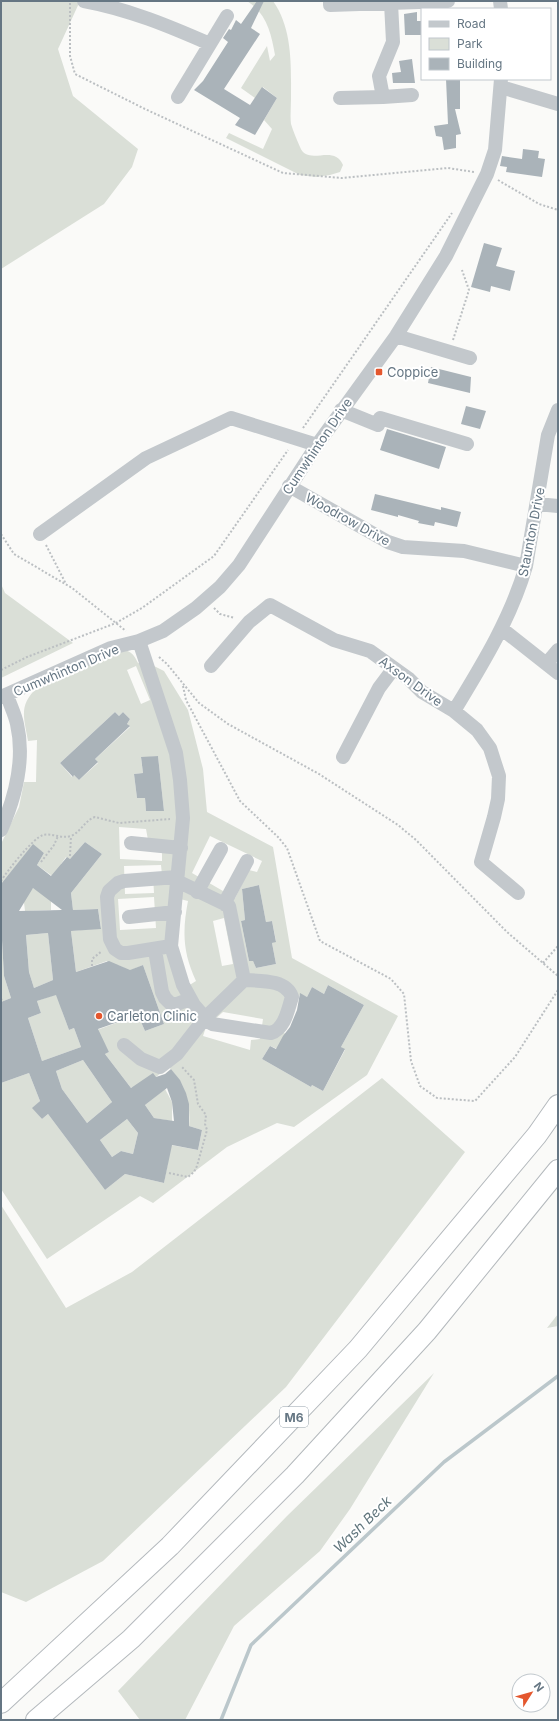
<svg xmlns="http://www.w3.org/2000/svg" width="559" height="1721" viewBox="0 0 559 1721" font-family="Inter,sans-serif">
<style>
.green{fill:#dadfd7;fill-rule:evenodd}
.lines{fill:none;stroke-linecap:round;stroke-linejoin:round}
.stream{stroke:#bbc7cb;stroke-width:3.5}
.building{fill:#aab3b9;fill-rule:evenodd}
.highway-casing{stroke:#b4b9bd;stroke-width:22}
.path{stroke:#bbbfc2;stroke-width:2;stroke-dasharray:2 2;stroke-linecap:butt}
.minor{stroke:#c3c8cc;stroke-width:14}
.highway{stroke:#fff;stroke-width:20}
.poi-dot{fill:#e4572e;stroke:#fff;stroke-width:1.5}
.labels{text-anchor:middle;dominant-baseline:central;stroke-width:4;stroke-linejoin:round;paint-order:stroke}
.shield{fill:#fff;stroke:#939fa8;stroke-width:1}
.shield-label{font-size:12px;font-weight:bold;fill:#657683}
.poi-label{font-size:13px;fill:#657683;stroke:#fff;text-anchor:start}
.street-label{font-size:13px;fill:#657683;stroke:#fff}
.water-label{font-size:14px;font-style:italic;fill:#60757c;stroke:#fff}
</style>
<rect width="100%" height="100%" fill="#fafaf8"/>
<path class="green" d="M1,1H80L58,49L73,96L138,149L132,167L104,204L1,269Z
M247,1H273C293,29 291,67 291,99C291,107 290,116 291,124C293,131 297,140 300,147C308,167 334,143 343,165L340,172L330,175L316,177L300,175L226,138L229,133L263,149L272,129L264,120L277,98L263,87L255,98L241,88L267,46L270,61L275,55C271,33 267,14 247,1Z
M1,584L5,593L73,643L1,678Z
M122,650C132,651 134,655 138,663L152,665L164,671L188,710L203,769L207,812L273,847L292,958L398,1016L367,1075L294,1127L277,1123L227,1147L153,1203L140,1196L47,1259L1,1189V1083L29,1073L40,1101L33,1108L42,1119L48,1114L105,1190L125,1174L164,1183L168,1162L149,1141L198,1150L202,1130L189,1126C191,1102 185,1084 169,1067L156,1077L131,1088L105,1054L109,1052L97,1030L138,1015L145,1031L164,1024L143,965L124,973V968L118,965L112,973L107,961L76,972L71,931L101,928L98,909L73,910L71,893L102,854L85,842L70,859L66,857L61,864L65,867L55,878L37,865L44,853L33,845L1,884V844L19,807L24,782H36L37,740L28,741C24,717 18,705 38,687ZM136,666L150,700L141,704L127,670ZM115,712L119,716L123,712L130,719L127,724L130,727L95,759L98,763L79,780L74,775L72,777L60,763ZM158,756L164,811H146L145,798H137L134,774L143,773L141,758ZM119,827L146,829L148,840L162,842V861L120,859ZM210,836L262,861L257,872L249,870L235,898L192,873ZM161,865L162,875H153L154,893L125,894L124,866ZM259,885L266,922L272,921L276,941L272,943L276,964L256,968L253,961H249L241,921L245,920L242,889ZM154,897L156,928L120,930L118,899ZM180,899L188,901C182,932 183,953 196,981L188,986L176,940ZM224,918L233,964L222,966L213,921ZM328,985L364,1005L341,1047L345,1050L323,1091L312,1085L311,1087L262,1059L270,1046L280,1050L288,1035L284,1033L293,1016L289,1014L300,994L307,997L312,987L324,994ZM223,1012L263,1019L260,1039L251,1040L250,1050L203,1036L206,1027Z
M33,888L51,892V910L25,911L23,894Z
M1,923L4,976L11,998L1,1002Z
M48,933L53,980L34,988L29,972L26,935Z
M60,993L62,1011L69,1030L74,1028L81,1047L42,1061L28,1018L41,1013L37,1001Z
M83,1060L112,1102L87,1123L62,1089L56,1071Z
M382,1078L465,1152L286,1387L103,1561L26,1602L1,1592V1205L66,1308L132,1272Z
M165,1089L172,1102V1121L154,1118L145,1105Z
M127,1119L138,1133L133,1154L121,1151L112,1157L100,1140Z
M558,1314V1326L547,1328Z
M434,1373L350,1509L320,1551L234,1626L185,1720H140L118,1691L287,1516Z"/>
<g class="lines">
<path class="stream" d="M221,1720L251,1645L444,1462L558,1376"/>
</g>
<path class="building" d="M257,1H264L251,28L260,34L224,89L250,105L262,87L277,98L255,135L235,125L240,118L194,90L203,81L228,42L223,38L229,29L231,30L236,20L241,24Z
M417,12V21H422V35H405L404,14Z
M412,59L415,83H393L392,73L401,72L399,61Z
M446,79H460V109H455L461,134L456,135V148L444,150L442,137L436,136L434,126L448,124Z
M523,149L539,151L538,158L545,159L542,177L506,172L507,167L500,166L502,156L522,159Z
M484,243L502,248L496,266L515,271L510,291L491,286L490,292L471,287Z
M431,367L471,377L470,393L428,383Z
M466,406L486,411L480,429L461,424Z
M387,429L446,447L439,469L380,450Z
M375,494L441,510V507L461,512L457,527L435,522L434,526L418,523L419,521L398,515V517L371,510Z
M115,712L119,716L123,712L130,719L127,724L130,726L95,759L98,762L79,780L74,775L73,777L60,763Z
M158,756L164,811H146L145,798H137L134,774L143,773L141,757Z
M85,842L102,854L71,893L73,910L98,909L101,929L71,931L76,972L109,961L130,970L143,965L164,1024L145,1031L138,1015L98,1029L109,1052L105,1054L131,1088L153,1073L156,1077L165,1074L171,1069L180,1080L186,1093L189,1104V1126L202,1130L198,1150L172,1145L164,1183L125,1174L105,1190L48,1114L42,1119L32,1108L40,1101L29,1073L1,1083V1002L11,998L4,976L1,923V884L33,844L44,853L37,865L51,876L67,857L70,859ZM33,888L62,910L19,911ZM48,933L53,980L34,988L29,972L26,935ZM56,995L69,1030L74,1028L81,1047L42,1061L28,1018L41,1013L37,1001ZM83,1060L112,1102L87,1123L62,1089L56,1071ZM167,1088L172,1102L174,1121L154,1118L145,1105ZM127,1119L138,1133L133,1154L121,1151L112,1157L100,1140Z
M259,885L266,922L272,921L276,942L272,943L276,964L256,968L253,961H249L241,921L245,920L242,889Z
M328,985L364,1005L341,1047L345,1049L323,1091L312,1085L311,1087L262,1059L270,1046L276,1049L283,1036L290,1027L297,1010L300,993L307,997L312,987L324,994Z"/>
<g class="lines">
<defs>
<path id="highway" d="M1,1703L170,1546L358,1349L537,1135L558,1105
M36,1720L131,1639L295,1475L427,1331L558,1170"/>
</defs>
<use href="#highway" class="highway-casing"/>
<path class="path" d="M70,3V56L75,74L145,109L283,173L342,178L448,168L474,172
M498,180L539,204L558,210
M453,340L469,290L462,270
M303,428L452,213
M1,534L14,554L72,588L126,631
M46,545L66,584
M214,608L220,614L235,618
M159,657L167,664L199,703L228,724L319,774L398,825L416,840L507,932L558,976
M1,670L27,657L116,623L142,608L214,556L288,450
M183,686L186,700L240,801L278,837L287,848L320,941L391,979L404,994L411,1061L420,1086L437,1098L475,1101L515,1057L558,990
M70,856L71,836
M41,862L54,845L58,836
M1,881C7,871 33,838 43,835C53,833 61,839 71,836C81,832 84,821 95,817L119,823L170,819
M543,963L558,946
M92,966V959L102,951
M1,999L2,1000
M169,1173L188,1177L194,1172L197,1166L207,1130L205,1124L206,1115L198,1104L194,1080L182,1067"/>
<path class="minor" d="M84,1C128,9 169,26 210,44
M330,1V5L448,1
M500,1L501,9
M391,3L393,42L379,76L383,97L412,95
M501,87L558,104
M178,97L227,16
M340,98L383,97
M396,336L470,358
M341,410L378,425L380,418L467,444
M289,486L388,542L403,547L464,551L526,566
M537,504L558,506
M40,534L146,458L231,418L317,445
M502,629L558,673
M547,663L558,650
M211,666L249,622L270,605L334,640L370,651L409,679L422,692L454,711L477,730L490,748L499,776L498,799L494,817L481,862L518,893
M1,697L111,648L139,641L163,631L196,608L220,587L239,565L317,445L396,336L446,256L487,174L495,150L501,79
M454,711C482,665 511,618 526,566L548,435L558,410
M343,757L379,688L394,668
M1,830C15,798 25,759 17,724C15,714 10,705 7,695
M131,843L181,848
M177,881L229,906L244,980
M197,892L221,849
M224,904L247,861
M129,917L175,912
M171,946L128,953H121L115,949L110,939L107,897L109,891L118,883L124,881L177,877
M155,950L162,992L165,998L171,1004H177L190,999
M124,1045L141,1059L160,1067L177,1054L205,1018L244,980C259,981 286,979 292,997C288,1009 285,1029 271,1033L212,1024L208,1021L194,1005L183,985L171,946L183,818L180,780L176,753L139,641"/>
<use href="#highway" class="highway"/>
</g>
<g class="poi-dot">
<rect x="375" y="368" width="8" height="8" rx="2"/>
<circle cx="99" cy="1016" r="4"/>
</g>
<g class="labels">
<rect class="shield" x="280" y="1407" width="28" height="20" rx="3"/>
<g class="shield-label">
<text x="294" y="1417">M6</text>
</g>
<g class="poi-label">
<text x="387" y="372">Coppice</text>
<text x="107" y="1016">Carleton Clinic</text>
</g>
<g class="street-label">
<text transform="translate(317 446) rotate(-56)">Cumwhinton Drive</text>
<text transform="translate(348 519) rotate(29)">Woodrow Drive</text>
<text transform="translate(531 532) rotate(-79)">Staunton Drive</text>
<text transform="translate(66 670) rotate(-23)">Cumwhinton Drive</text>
<text transform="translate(411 681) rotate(36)">Axson Drive</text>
</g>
<g class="water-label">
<text transform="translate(362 1524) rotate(-44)">Wash Beck</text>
</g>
</g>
<rect width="559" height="1721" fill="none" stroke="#657683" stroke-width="4"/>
<rect x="421" y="8" width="130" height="72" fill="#ffffff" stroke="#c1c8cd"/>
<rect x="429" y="21" width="20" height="6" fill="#c3c8cc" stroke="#c1c8cd"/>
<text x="457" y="28" font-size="12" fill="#657683">Road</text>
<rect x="429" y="38" width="20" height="12" fill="#dadfd7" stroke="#c1c8cd"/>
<text x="457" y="48" font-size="12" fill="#657683">Park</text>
<rect x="429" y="58" width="20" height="12" fill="#aab3b9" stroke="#c1c8cd"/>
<text x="457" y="68" font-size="12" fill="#657683">Building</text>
<g transform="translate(531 1693) rotate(53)"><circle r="19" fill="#ffffff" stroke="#c1c8cd"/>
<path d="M0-3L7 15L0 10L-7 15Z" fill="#e4572e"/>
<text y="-6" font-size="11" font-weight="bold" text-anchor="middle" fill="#657683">N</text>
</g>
</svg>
